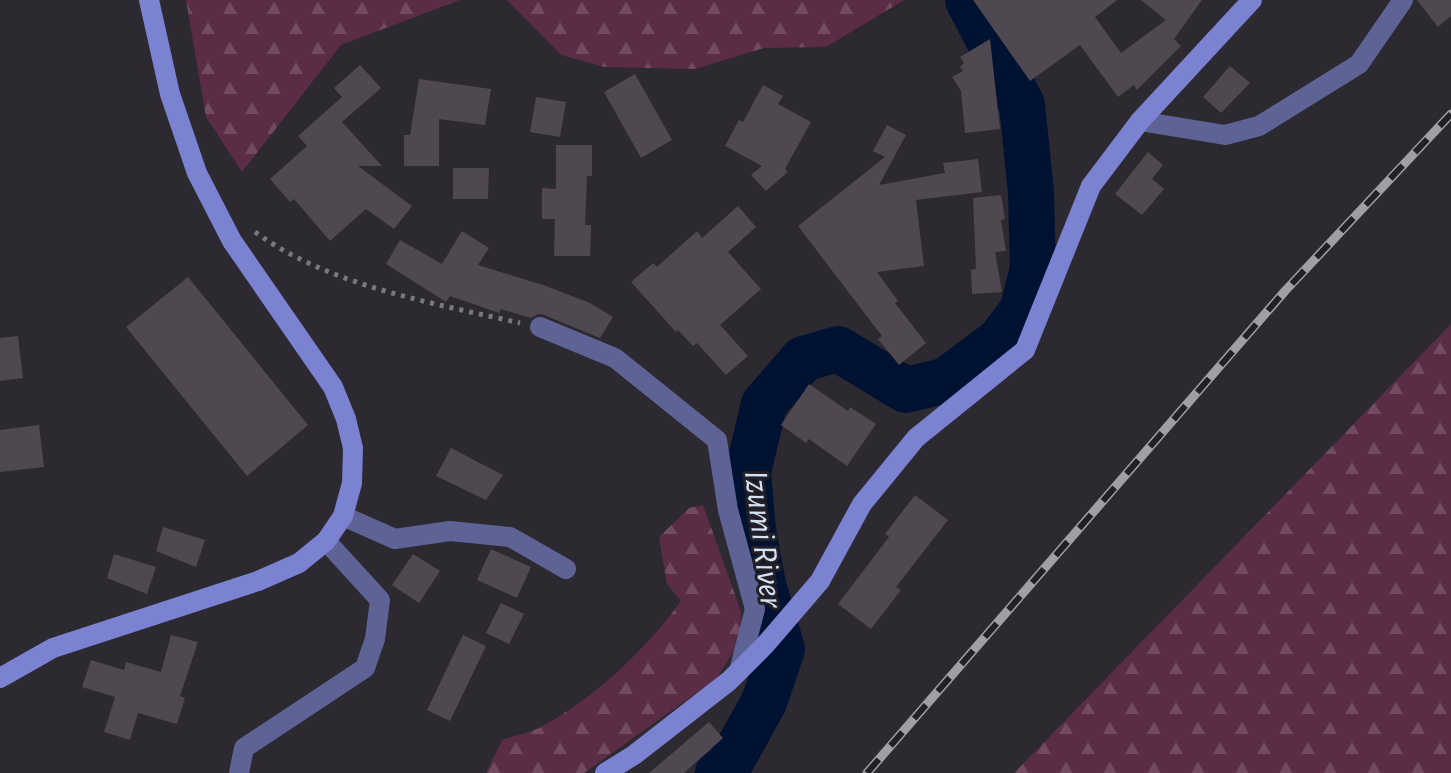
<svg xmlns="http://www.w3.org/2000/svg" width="1451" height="773" viewBox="0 0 1451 773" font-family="'Alegreya Sans',sans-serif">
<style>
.forest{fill:url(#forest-firs)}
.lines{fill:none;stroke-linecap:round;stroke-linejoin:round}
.river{stroke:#001232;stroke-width:46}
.building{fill:#4f4850}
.path{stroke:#7a777e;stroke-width:5;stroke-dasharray:4 6;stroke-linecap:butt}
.street{stroke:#5e6395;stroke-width:20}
.secondary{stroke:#7c82d2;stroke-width:20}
.rail-casing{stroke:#a19ea5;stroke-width:9}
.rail{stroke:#221f27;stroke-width:6;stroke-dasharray:18;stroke-linecap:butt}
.labels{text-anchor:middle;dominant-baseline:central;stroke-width:6;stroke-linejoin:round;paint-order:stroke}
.water-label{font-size:34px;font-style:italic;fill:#d4e2f4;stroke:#221f27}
</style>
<defs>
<pattern id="forest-firs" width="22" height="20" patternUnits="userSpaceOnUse" patternTransform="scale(2)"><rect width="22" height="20" fill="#5a2c46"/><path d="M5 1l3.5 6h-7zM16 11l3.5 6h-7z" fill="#724b61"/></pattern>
</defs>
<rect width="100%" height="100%" fill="#2c2931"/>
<path class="forest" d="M186,0H460L341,45L242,172L206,117Z
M507,0H904L826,47L764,48L695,69L604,67L561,55Z
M1451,324V773H1014Z
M703,505L741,611L740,641L716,679L584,773H486L502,740C515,735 531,733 543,726C597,696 645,650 681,601L667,584L659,537L689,508Z"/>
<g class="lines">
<path class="river" d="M718,773L728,767L764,702L782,649L763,585L753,530L748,472L764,404L803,359L838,349L906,390L947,380L999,341L1022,311L1033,269L1031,192L1022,105L968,0"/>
</g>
<path class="building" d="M973,0H1117L1095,17L1121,53L1166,20L1141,0H1202L1174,39L1181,46L1137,90L1134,85L1118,97L1080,45L1030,81Z
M1417,0H1451V16L1438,27Z
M990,39L1000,129L965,133L961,91L952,77L963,71L960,67L964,63L960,57Z
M360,65L381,88L342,122L382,166H358L412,206L394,229L366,209L330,241L294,199L290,202L270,179L307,146L298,136L342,97L334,88Z
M1230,66L1250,83L1221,113L1203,97Z
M635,74L672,140L641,158L604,92Z
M419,79L491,89L485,125L439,119V166H404V135H410Z
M763,85L783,96L778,104L811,122L785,169L788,172L766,191L751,175L762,166L725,146L739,120L743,122Z
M536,97L566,102L560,137L530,132Z
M887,125L906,135L879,185L945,173L943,163L978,159L982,192L916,200L924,266L877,272L898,301L895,303L926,343L899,365L878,339L882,336L798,226L885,157L873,151Z
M556,145H592V176H587L585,225H591L590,256H554L555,219H542V188L556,189Z
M1148,152L1163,165L1152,179L1164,189L1142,215L1115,194Z
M453,168H489L488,199H453Z
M1001,195L1005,219L1001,220L1006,251L995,252L1002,292L972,294L971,270L976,269L973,198Z
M738,206L756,227L728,252L761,289L720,325L748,356L726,375L697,343L693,346L678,330L676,332L631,282L653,263L657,267L697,231L702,238Z
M462,231L489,248L478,265L546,286L590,303L613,317L600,338L544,315L538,314L531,318L501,309L499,313L450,296L446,302L386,264L400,240L442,264Z
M188,277L308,425L247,476L126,327Z
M18,336L23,378L0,381V338Z
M809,384L848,411L850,407L876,424L847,466L809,439L806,443L781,425Z
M39,425L44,467L0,472V430Z
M451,448L503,475L486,500L436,476Z
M915,495L948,520L896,587L901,590L871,629L838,604L889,537L885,534Z
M163,527L205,540L196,567L156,551Z
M491,549L531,567L517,598L477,580Z
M114,554L156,567L147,594L107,578Z
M413,554L440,571L419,603L392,585Z
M501,603L524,614L509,644L486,633Z
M171,635L198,642L180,696L185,698L177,724L138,713L130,740L104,732L115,697L82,687L91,660L124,670L126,662L161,672Z
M463,635L486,646L450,721L427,710Z
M709,722L723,738L702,757L684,773H649Z"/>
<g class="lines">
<path class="path" d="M255,232C329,286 433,303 520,323"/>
<path class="street" d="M1140,121L1225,135L1259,126L1359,64L1403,0
M540,327L615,358L717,440L728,510L755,609L739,671
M343,516L395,539L450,531L510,537L566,569
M239,773L244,748L365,668L375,639L380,600L326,541"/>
<path class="secondary" d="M0,678L53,648L258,581L299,563L326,541L343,516L352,483L353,448L346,419L333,387L232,241L197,173L170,94L149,0
M605,773L634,755L729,681L765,645L820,581L862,504L916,438L1025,350L1091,186L1140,121L1252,0"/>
<defs>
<path id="rail" d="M867,773L1285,291L1451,114"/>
</defs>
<use href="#rail" class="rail-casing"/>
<use href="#rail" class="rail"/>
</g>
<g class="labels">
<g class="water-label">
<text transform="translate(763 539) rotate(83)">Izumi River</text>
</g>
</g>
</svg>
